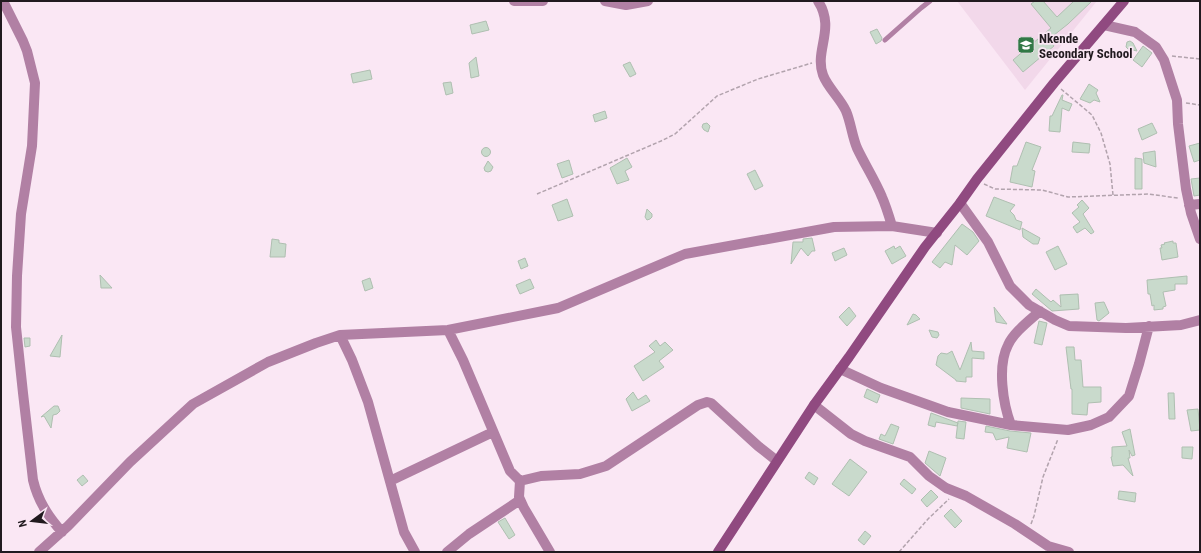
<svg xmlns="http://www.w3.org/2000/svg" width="1201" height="553" viewBox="0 0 1201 553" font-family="'Roboto Condensed',sans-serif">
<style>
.built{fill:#f2d8ea}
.building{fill:#c9dacc;stroke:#afbfb1}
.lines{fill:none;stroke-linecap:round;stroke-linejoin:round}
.path{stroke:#b2a3ad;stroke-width:1.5;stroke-dasharray:4 2;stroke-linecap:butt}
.lane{stroke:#b180a4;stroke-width:5}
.street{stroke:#b180a4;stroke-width:10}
.secondary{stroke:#904a80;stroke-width:10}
.labels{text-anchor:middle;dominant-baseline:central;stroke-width:3.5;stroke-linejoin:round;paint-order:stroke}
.poi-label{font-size:13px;font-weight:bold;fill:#211a1f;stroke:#fae7f4;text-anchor:start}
</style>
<rect width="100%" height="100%" fill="#fae7f4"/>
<path class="built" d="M957,1H1097L1025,90Z"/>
<path class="building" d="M1035,1H1043L1057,17L1074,1H1092L1068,24L1049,39L1054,46L1023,72L1013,60L1051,28L1031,4Z
M486,21L489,30L472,34L470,25Z
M877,29L882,38L881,41L876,44L870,32Z
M1130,41L1133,43L1137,51L1128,49L1126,47L1127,42Z
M1143,46L1152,53L1142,67L1133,60Z
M476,57L479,76L471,78L469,63Z
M630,62L636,74L630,77L623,65Z
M370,70L372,79L353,83L351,74Z
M451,82L453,93L446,95L443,83Z
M1089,84L1098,90L1096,93L1100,102L1094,100L1090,103L1080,99Z
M1062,95H1063L1062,100L1072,104L1069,111L1062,108L1060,132L1049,131L1050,116H1052Z
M605,111L607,118L595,122L593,115Z
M707,123L710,126L708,132L704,130L702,127L703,124Z
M1152,123L1157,133L1142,140L1138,129Z
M1026,142L1041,147L1032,170L1035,171L1032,187L1010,182L1013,166H1017Z
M1073,142L1090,144L1089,153L1072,152Z
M1200,143V160L1194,162L1189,146Z
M481.5 152a4.5 4.5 0 1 1 9 0a4.5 4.5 0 1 1-9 0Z
M1155,151L1156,167L1144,163L1143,153Z
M627,158L632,167L625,171L629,180L617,184L610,168Z
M1135,158L1142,159V189H1135Z
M569,160L573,174L562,178L557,164Z
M488,161L493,167L491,171L488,172L485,171L484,168Z
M755,170L763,186L755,190L747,174Z
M1200,178V195L1194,196L1191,179Z
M994,197L1015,205L1010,211L1014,215L1016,220L1022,222L1020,230L986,216Z
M567,199L573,216L558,221L552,205Z
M1082,200L1089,208L1083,214L1094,232L1091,234L1085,228L1077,233L1073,227L1080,222L1072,213L1079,207L1077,205Z
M647,209L652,214V217L650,219L647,220L645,217Z
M962,224L973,232L979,241L967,255L955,245L952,265L945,262L940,268L932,262Z
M1022,228L1040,238L1038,244H1033L1023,237Z
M812,238L815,251H812L808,256L801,248L791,264L793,242H803V239Z
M272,239L279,240V243L286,244L285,257H270Z
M1173,241V243H1176L1178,257L1162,260L1160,248H1162L1161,245L1165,244L1164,243Z
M894,246L895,249L900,246L906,256L892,264L885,251Z
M1058,246L1067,264L1055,270L1046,252Z
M844,248L847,255L835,261L832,253Z
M525,258L528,266L521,269L518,261Z
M100,275L112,288H101Z
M1187,276V284H1175V290L1163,292L1166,306L1163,307V309L1154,310V305L1152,306L1150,294H1148L1147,280Z
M370,278L373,288L365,291L362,281Z
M530,279L534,288L520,294L516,285Z
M1036,289L1051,302L1053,300L1061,307L1060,295L1078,294L1079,309L1052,311L1032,294Z
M1104,302L1109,313L1099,321L1097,320L1095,303Z
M849,307L856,316L847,326L839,317Z
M994,307L1007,324L996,322Z
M913,314L916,315L920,319L907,325Z
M1039,321L1047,323L1042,345L1034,343Z
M929,330L938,332L939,335L937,338L932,337Z
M62,335L60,357L50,356Z
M24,338H30V346L25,347Z
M656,340L660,346L665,342L673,350L659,361L664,367L643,381L634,366L655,352L649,346Z
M971,342L972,351L984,352V359L972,358V377H966V382L956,381V380L936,365L938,356L941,353L947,354L952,351L960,370Z
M1066,347H1074L1075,360H1081L1083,387H1101V402L1088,403L1087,415L1072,414V389H1071Z
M867,389L880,395L877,403L864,397Z
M633,392L638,400L646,395L650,401L632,411L626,399Z
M1168,393H1174L1175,419H1169Z
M961,398L990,399V414L961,408Z
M54,406H58L60,411L57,414L53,415L51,428L44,416L41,417Z
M1198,409L1200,430L1191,431L1187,410Z
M931,413L958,423L957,426L936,422L935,427L928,425Z
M958,421L966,422L964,439L956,438Z
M891,424L899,427L893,444L879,439L881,434L885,436Z
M986,426L1010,431L1031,433L1027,452L1007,448L1009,437L996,440L993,433L985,432Z
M1130,429L1135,455L1132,456L1129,450L1130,458H1128L1133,476L1123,465L1113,466L1111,457H1112V447L1127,446L1122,432Z
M1182,447H1193L1192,459L1182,458Z
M929,451L946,458L940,476L925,463Z
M850,459L867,472L849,496L832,484Z
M809,472L818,478L814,485L805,478Z
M83,475L88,481L82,486L77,480Z
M904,479L916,489L912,494L900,484Z
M931,490L938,497L927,507L921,500Z
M1119,491L1136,493L1135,502L1118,499Z
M951,509L962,521L955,528L944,516Z
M505,518L515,535L509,539L498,522Z
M865,531L871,536L864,545L858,540Z"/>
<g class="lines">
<path class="path" d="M1172,56L1200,59
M1061,89L1092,115L1101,133L1110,164L1113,195
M1186,103L1200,105
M984,184L995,189L1042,190L1068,197L1148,194L1178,198
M537,194L661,141L675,134L717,96L758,79L812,63
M1031,524L1034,516L1043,477L1058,439
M899,552L928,519L949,499"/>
<path class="lane" d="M885,40L921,8L930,1"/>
<path class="street" d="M3,1L23,41L27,51L35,83L32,146L21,214L17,276L16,327L23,393L33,480C38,501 48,516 62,532
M514,1H543
M605,1L626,5L648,1
M818,1C836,29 814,50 823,75C828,88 840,98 846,111C851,123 852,136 857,148C865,165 875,180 882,197C886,206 889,216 892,226
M1104,25L1135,32L1156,47L1164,60L1177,100L1178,124L1186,189L1191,213L1200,239
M960,203L988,242L1010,286L1029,305L1055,320L1069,326L1126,328L1181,325L1200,320
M1189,205L1200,204
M448,330L463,360L510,471L520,481L541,476L580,474L606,466L698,405L707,402L711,403L758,446L777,461
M340,335L352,360L368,402L404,532L415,552
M840,369L881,388L948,412L1011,425L1068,430L1091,425L1109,417L1129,396L1139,364L1149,326
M814,405L851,434L865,441L910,457L929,476L946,488L966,496L1015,524L1048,546L1069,552
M1011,425C1003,404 997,366 1008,345C1014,332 1029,321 1040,311
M390,481L493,432
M520,481L519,497L524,508L550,552
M39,552L68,526L130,462L193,404L268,362L316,343L340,335L448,330L558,308L685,254L834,227L892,226L937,233
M447,552L469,534L520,500"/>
<path class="secondary" d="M718,552L814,405L849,357L925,247L960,203L977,179L1054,83L1124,1"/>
</g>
<defs>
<symbol id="school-square" viewBox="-11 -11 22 22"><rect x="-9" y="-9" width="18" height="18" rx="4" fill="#317946" stroke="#fae7f4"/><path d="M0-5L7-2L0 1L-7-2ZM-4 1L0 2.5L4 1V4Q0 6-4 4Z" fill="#fff"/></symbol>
</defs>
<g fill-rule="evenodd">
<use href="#school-square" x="1016" y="35" width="20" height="20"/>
</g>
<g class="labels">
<g class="poi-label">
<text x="1039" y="38">Nkende<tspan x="1039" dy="15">Secondary School</tspan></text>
</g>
</g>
<rect width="1201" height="553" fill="none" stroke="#211a1f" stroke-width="4"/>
<g transform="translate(32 521) rotate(255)" stroke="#fae7f4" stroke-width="3" paint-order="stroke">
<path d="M0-3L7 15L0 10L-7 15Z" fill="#211a1f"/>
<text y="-6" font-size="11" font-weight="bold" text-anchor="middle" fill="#211a1f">N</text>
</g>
</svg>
